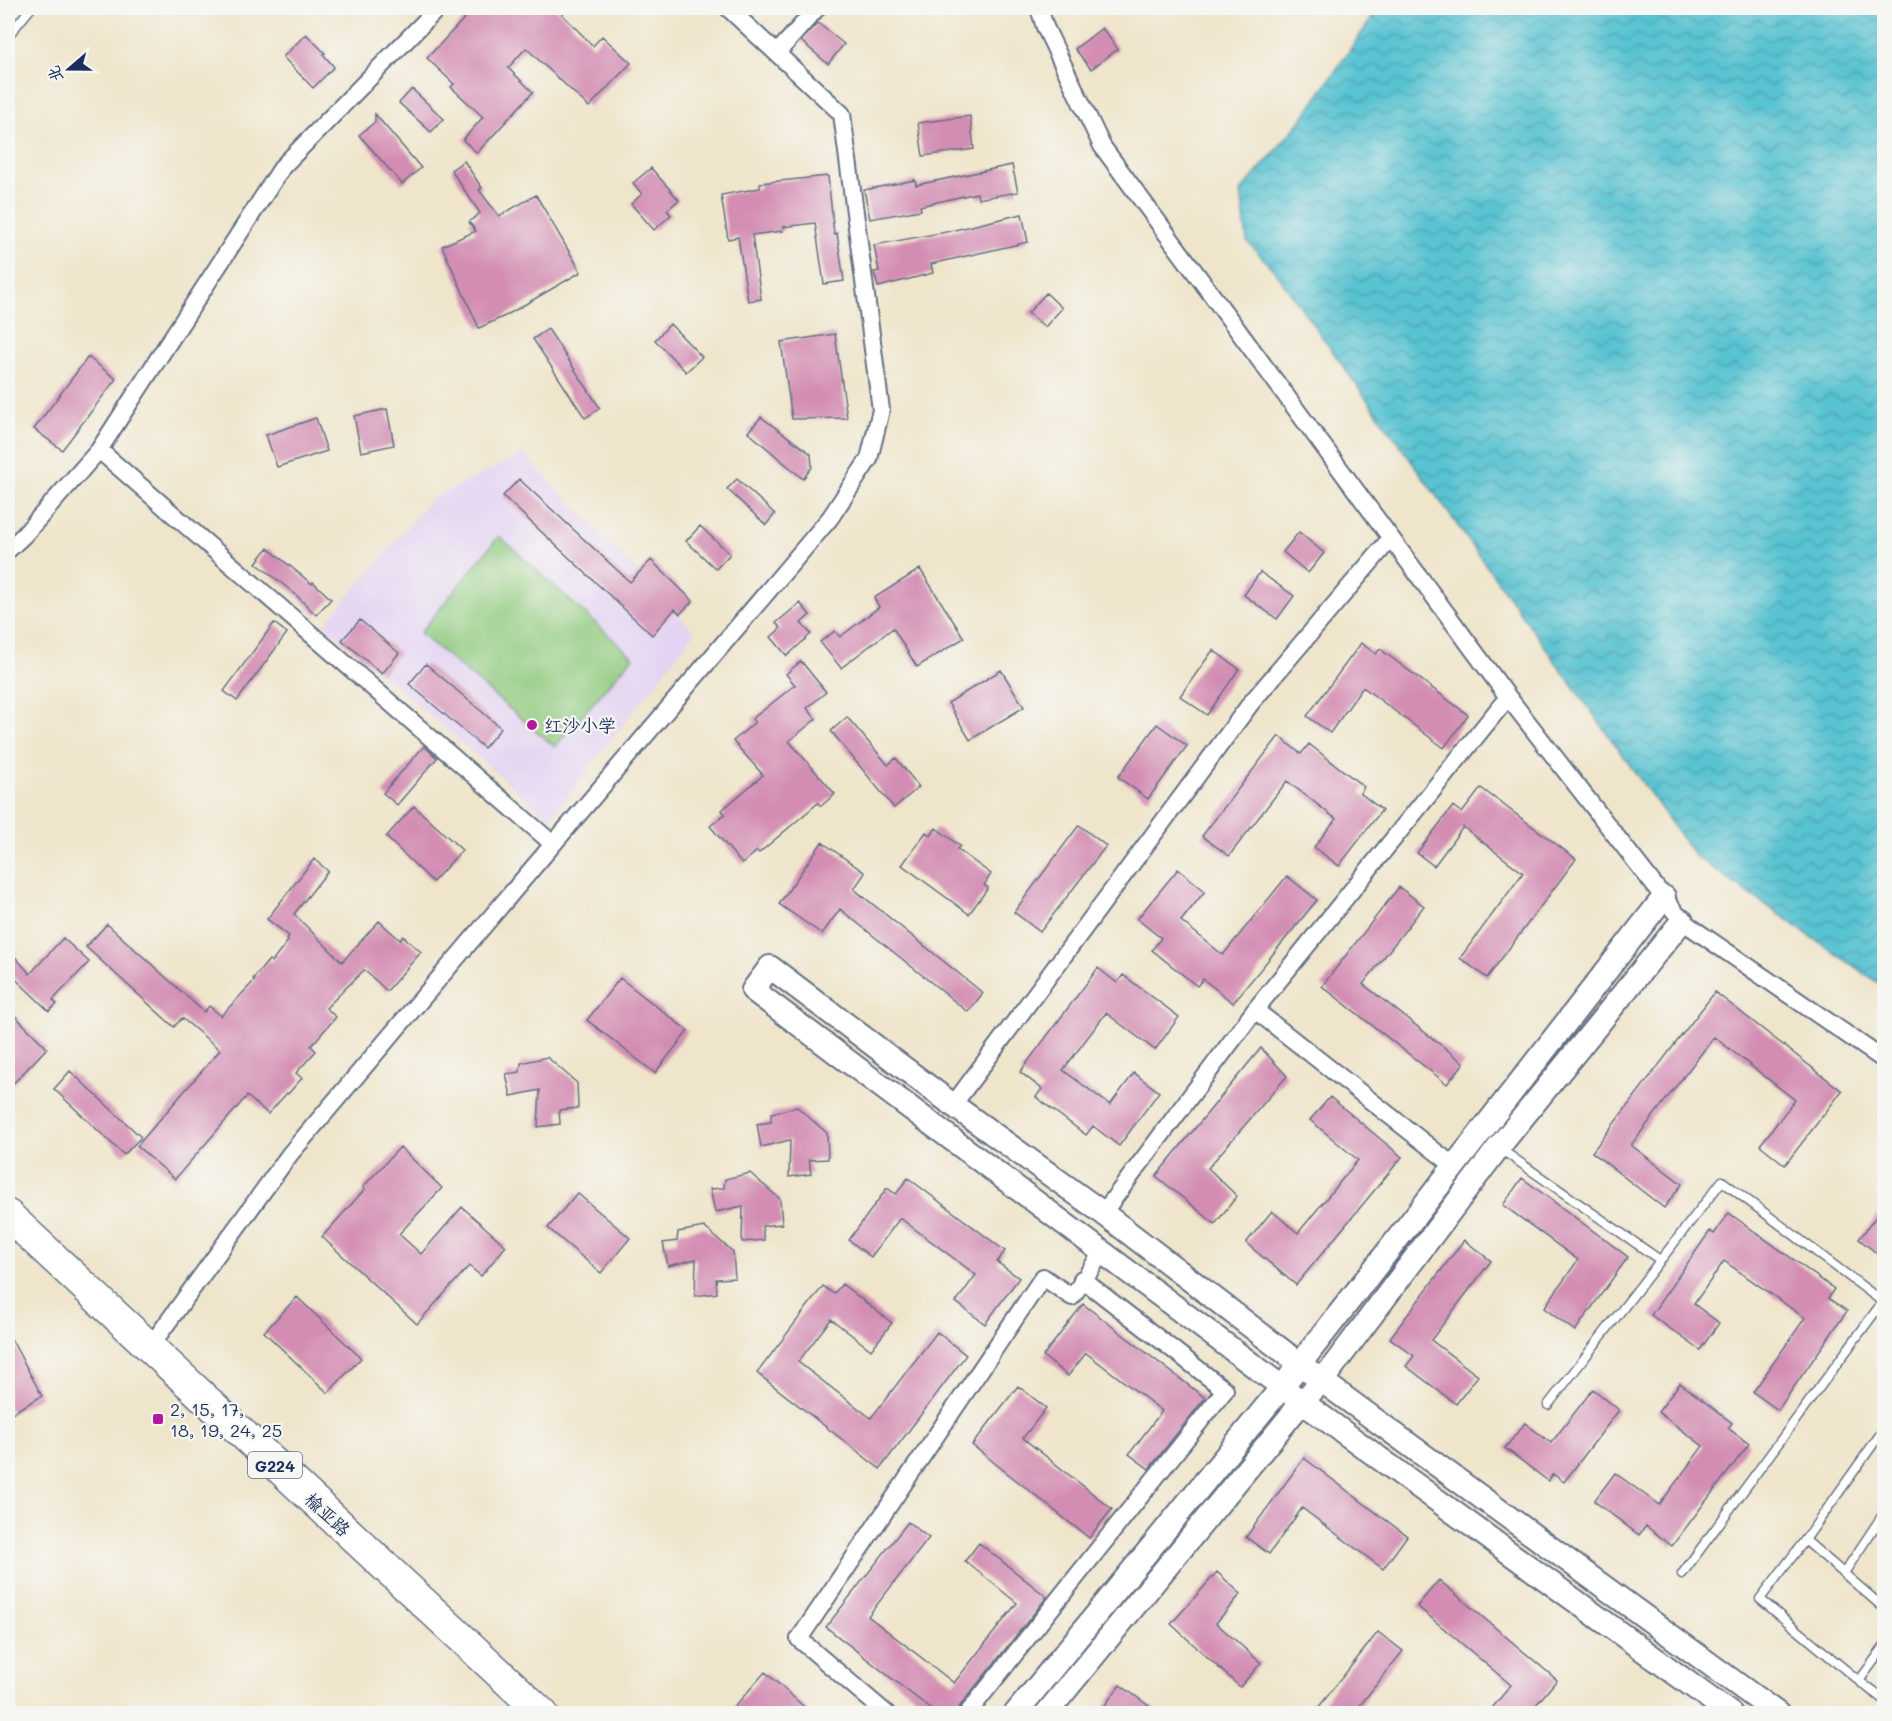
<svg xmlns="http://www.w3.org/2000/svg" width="1892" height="1721" viewBox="0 0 1892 1721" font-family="Mali,'LXGW WenKai TC',sans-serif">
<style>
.built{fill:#e4d3f2}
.garden{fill:#90ca7e;stroke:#567c6e;stroke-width:1.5}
.water{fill:url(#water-waves);stroke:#3a7998;stroke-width:1.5}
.building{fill:#d38db3}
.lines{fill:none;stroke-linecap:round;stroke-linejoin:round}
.lane-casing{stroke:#656f84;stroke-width:11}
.street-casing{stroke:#656f84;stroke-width:20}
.secondary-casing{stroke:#656f84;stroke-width:26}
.highway-casing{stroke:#656f84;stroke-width:33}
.lane{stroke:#fff;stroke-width:8}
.street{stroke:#fff;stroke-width:16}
.secondary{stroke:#fff;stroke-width:22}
.highway{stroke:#fff;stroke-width:30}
.poi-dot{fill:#b5179e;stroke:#f6f6f2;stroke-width:2}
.labels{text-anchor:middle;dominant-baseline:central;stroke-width:4.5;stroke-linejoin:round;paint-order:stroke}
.shield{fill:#f6f6f2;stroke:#5d6b8a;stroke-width:1.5}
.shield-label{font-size:16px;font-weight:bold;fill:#1b2f5e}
.poi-label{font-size:18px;fill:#1b2f5e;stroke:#f6f6f2;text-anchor:start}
.street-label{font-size:18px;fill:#1b2f5e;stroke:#f6f6f2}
</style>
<defs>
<pattern id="water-waves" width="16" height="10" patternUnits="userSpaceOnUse" patternTransform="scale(1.5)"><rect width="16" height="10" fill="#58c3d1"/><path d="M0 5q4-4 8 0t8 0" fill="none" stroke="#489fad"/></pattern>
</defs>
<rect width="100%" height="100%" fill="#f6f6f2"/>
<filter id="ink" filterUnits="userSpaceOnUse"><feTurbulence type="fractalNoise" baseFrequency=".0167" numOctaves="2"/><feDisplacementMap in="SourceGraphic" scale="12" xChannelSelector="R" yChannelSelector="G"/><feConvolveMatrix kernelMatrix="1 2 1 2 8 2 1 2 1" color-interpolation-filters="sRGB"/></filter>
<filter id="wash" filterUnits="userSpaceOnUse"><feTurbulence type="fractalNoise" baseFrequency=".008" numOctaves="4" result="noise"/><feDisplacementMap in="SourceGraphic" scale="24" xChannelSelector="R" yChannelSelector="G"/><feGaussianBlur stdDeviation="1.35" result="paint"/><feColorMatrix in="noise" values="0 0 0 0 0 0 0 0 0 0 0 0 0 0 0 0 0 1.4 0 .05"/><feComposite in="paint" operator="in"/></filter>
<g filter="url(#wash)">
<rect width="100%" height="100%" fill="#efe5cb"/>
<path class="built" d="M523,454L695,632L550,819L324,625L431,499Z"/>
<path class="garden" d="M499,536L633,657L555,747L420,633Z"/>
<path class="water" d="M1379,8H1884V987L1695,856L1274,270L1247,241L1241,191L1299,123Z"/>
<g id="blocks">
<path class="building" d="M474,8H556L593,46L602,36L631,63L589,107L526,48L508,68L533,92L477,153L463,140L483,117L451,87L454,84L427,58Z
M818,23L844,44L828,64L801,41Z
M1102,28L1118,49L1091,69L1075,49Z
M306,34L325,53L323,54L334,67L313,88L283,57Z
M412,89L444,119L431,132L399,103Z
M375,114L421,168L402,184L359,135L375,122Z
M970,116L974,149L923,156L918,123Z
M464,161L482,188L479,190L499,216L536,195L581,272L505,316L479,328L442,246L476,231L469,222L480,213L451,170Z
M1012,165L1018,192L978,199L977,193L920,206L921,210L870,219L864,190L915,180L916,185Z
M651,168L679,200L667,210L671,215L654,230L631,204L642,194L633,183Z
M828,176L834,234L837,233L844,281L824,284L815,223L783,227V231L752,235L761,299L748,301L738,237L728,239L721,195L760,188V183Z
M1022,214L1028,242L931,264L933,273L878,287L874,272L879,271L874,245L946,232Z
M1046,293L1062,308L1045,327L1028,313Z
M670,324L702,357L686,372L655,340Z
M548,329L600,408L585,418L533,339Z
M835,334L847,418L792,419L781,342Z
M88,357L116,379L62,450L34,429Z
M387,409L394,445L361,452L354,416Z
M761,417L811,454L812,467L803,479L748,432Z
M316,418L327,451L277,467L266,435Z
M519,479L630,582L651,560L693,601L680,614L675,609L652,635L503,496Z
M737,479L775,514L766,525L727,489Z
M700,526L730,554L716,569L686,541Z
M1299,532L1324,553L1308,573L1283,552Z
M268,548L312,584L313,582L331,599L316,615L295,594L256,563Z
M920,569L964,638L917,667L893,628L841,668L820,642L835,631L840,637L879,607L874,598Z
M1260,572L1294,596L1277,619L1244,595Z
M800,603L810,615L801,623L811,634L787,656L771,637L781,628L776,623Z
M360,620L399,653L382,674L342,640Z
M274,623L287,633L237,701L224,691Z
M1361,643L1376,654L1380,649L1468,715L1444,748L1363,687L1330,733L1307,716Z
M1213,650L1239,669L1207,715L1180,696Z
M801,661L826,692L807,708L816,719L789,741L835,794L821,806L818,803L759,853L757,851L742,864L710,826L725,814L722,810L763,775L733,741L755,722L752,719L795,685L786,674Z
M426,664L501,728L484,748L409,684Z
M1001,670L1024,707L970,740L948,703Z
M847,717L888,765L896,758L919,787L894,808L831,731Z
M1157,724L1187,746L1148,799L1118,777Z
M1279,736L1301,754L1309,744L1364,787L1360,793L1382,810L1339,866L1314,847L1336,819L1287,781L1229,856L1202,836Z
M424,746L437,758L397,805L383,793Z
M1481,788L1576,859L1487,978L1460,958L1523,873L1463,827L1434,866L1417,853L1453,806L1462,813Z
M414,806L462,850L433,882L386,837Z
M1079,825L1106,846L1040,932L1014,912Z
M936,828L960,846L957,849L991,874L984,885L988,888L969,914L902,865L926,832L931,836Z
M822,842L865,873L854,889L983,993L968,1012L840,909L822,934L779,904Z
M314,859L328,871L294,914L342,962L379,921L400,940L403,936L421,952L387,991L364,970L326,1008L336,1017L311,1046L316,1051L296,1073L302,1078L288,1094L287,1093L268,1114L247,1096L175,1179L137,1146L220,1050L182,1018L174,1027L86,947L107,924L204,1012L209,1006L221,1016L255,980L253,979L269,960L272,962L288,941L287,939L289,936L267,919Z
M1178,869L1205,891L1181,921L1223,955L1287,876L1317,900L1233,1003L1203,979L1197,986L1152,950L1161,938L1137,919Z
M1399,887L1424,906L1363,984L1464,1063L1447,1084L1322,986Z
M63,938L89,962L53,1000L57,1004L49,1011L8,972V949L30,974Z
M1098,968L1117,983L1123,975L1179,1017L1155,1050L1106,1013L1063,1070L1110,1105L1134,1073L1159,1092L1119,1146L1093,1126L1086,1135L1036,1097L1042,1089L1020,1072Z
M620,978L688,1031L655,1073L587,1020Z
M1715,992L1842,1091L1785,1165L1760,1145L1795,1100L1714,1037L1631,1145L1682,1184L1664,1208L1592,1152Z
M8,1009L47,1048L8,1089Z
M1261,1048L1287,1076L1208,1168L1237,1196L1215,1224L1156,1176Z
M547,1057L577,1083L578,1108L559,1110L560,1124L538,1127L540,1090L511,1096L506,1074L520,1072L521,1063Z
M70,1071L141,1137L124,1155L54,1089Z
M1330,1097L1402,1157L1296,1285L1246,1243L1272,1211L1298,1233L1358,1160L1310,1120Z
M797,1107L827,1133L828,1159L809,1160L811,1174L789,1177L790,1140L761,1147L757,1124L771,1122V1113Z
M400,1147L442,1188L399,1234L421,1254L462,1207L506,1246L481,1276L469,1266L417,1324L322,1237L365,1189L363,1187Z
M750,1173L780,1199L782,1224L762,1226L764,1240L742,1242L743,1206L715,1212L710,1189L724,1188L725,1179Z
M908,1178L1005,1251L997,1262L1019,1278L985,1324L956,1302L976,1275L900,1218L871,1257L849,1240L887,1188L896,1194Z
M1522,1178L1628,1257L1575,1331L1544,1308L1578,1260L1503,1205Z
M577,1193L630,1238L601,1273L548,1228Z
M1884,1206V1259L1859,1239Z
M1729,1213L1834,1289L1828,1298L1847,1311L1778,1410L1753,1392L1805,1318L1724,1261L1694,1304L1719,1323L1700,1350L1651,1315L1710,1231L1714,1234Z
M704,1227L733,1252L735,1278L716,1279L717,1293L695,1296L696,1259L668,1266L663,1243L677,1241L678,1232Z
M1464,1240L1491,1261L1431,1340L1478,1376L1456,1404L1406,1366L1414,1356L1390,1338Z
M842,1284L892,1323L871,1350L831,1319L798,1362L871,1418L937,1332L966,1355L880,1469L757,1373L823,1286L834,1294Z
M297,1297L361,1358L328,1393L264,1332Z
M1083,1304L1205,1398L1149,1469L1129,1454L1162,1411L1086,1353L1068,1376L1043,1356Z
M8,1333L42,1396L12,1413L8,1406Z
M1680,1383L1732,1423L1728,1428L1749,1444L1672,1546L1646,1526L1639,1535L1594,1501L1615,1473L1659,1505L1703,1446L1658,1412Z
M1018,1386L1046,1408L1023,1438L1112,1509L1089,1538L972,1445Z
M1593,1389L1619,1410L1564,1482L1553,1474L1548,1481L1505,1448L1525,1423L1551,1443Z
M1304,1458L1407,1536L1383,1569L1302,1508L1269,1554L1246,1537Z
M908,1522L929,1538L868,1616L954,1683L1017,1603L965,1561L979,1543L1047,1597L959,1707L957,1713H936L826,1627Z
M1217,1572L1241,1594L1216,1623L1261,1663L1240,1687L1171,1624Z
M1439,1580L1557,1680L1529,1713H1488L1511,1685L1417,1606Z
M1378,1632L1403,1651L1354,1713H1314Z
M765,1672L811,1713H729Z
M1120,1685L1159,1713H1099Z"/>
</g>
</g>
<g filter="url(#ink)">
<use href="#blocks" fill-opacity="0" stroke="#656f84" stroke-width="1.5"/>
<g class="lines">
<defs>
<path id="lane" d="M8,36L31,8
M1499,1148L1660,1260
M1548,1405L1722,1181L1883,1302
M1805,1540L1884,1608
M1844,1573L1884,1513
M1682,1574L1884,1300
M1884,1647L1859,1681L1884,1700
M1859,1681L1760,1599L1805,1540L1884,1429"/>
<path id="street" d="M1039,8L1045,27L1102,146L1508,697L1682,921L1884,1060
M777,53L817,8
M99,450L553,844
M8,550L24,535L99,450L283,166L438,8
M1255,1010L1454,1166
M953,1105L1251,703L1391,538
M1103,1213L1255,1010L1508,697
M149,1348L290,1154L830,518L869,459L881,410L842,114L728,8
M887,1714L799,1639L1043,1277L1072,1297L1103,1251
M967,1714L1225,1390L1082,1279"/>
<path id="secondary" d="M1015,1714L1282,1387L1664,897
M1046,1714L1302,1402L1322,1381L1498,1148L1682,921
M1731,1714L1302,1402L753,990L770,967L953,1105L1103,1213L1322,1381L1778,1714"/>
<path id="highway" d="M8,1215L543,1714"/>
</defs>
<use href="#lane" class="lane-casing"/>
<use href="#street" class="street-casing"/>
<use href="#secondary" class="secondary-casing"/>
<use href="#highway" class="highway-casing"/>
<use href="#lane" class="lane"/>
<use href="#street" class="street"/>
<use href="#secondary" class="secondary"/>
<use href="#highway" class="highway"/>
</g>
</g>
<g class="poi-dot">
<circle cx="532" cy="725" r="6"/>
<rect x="152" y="1413" width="12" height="12" rx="3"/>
</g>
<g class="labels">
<rect class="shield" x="248" y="1452" width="54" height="26" rx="4.5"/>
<g class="shield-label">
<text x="275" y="1465">G224</text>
</g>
<g class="poi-label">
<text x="544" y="725">红沙小学</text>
<text x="170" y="1409">2, 15, 17,<tspan x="170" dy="21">18, 19, 24, 25</tspan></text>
</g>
<g class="street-label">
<text transform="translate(328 1514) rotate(43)">榆亚路</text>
</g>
</g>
<rect width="1892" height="1721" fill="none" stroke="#f6f6f2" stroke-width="30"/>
<g transform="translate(69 69) rotate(250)" stroke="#f6f6f2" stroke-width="4.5" paint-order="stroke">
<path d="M0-4.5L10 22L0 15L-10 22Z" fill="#1b2f5e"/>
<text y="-9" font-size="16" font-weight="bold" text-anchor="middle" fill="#1b2f5e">北</text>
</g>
</svg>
